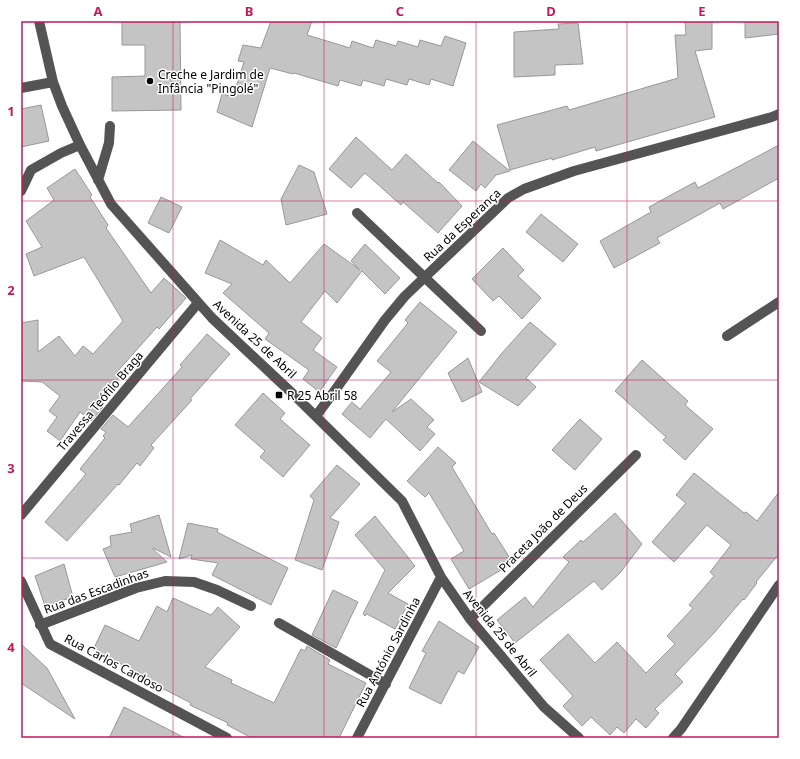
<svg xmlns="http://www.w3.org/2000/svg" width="800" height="759" viewBox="0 0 800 759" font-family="'Noto Sans',sans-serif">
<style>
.building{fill:#c4c4c4;stroke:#989898}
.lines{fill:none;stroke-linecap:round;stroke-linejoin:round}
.minor{stroke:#545454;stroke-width:10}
.grid{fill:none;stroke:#c2185b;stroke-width:1;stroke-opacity:0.55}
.poi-dot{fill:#000;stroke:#fff;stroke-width:1.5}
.labels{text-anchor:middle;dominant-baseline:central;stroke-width:3;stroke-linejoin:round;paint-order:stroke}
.poi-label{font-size:12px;fill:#000;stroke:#fff;text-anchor:start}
.street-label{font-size:12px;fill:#000;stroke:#fff}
.neatline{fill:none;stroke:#c2185b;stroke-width:1.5}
.grid-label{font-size:13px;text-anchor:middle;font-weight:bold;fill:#c2185b}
</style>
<rect width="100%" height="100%" fill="#fff"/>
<path class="building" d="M122,21H180L181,110L112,111V77L145,76V45H122Z
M271,21H312L307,35L350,48L352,41L373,48L376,40L396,46L398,41L418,47L420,40L441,46L445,36L466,43L453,86L431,79L429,85L409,79L407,85L386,79L384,86L363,80L361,86L340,80L338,86L294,73L293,74L270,68L252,127L217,112L222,94L233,97L244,62L238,61L243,45L261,48Z
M685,21H712V49L695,51L715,117L596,151L595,147L552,160V158L510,170L497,125L567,106L569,110L678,78L675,35H686Z
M745,21H779V34L745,38Z
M578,23L583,64L555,65V75L514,77V32L559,29L558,24Z
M41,105L49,141L21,147V109Z
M356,137L392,170L406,154L438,183L439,182L462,206L438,233L403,202L401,205L365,173L351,188L329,169Z
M473,141L510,171L496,175L485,188L481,184L476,191L449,170Z
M779,145V178L723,209L720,203L657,238L660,243L614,268L600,241L651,212L649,207L695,182L698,188Z
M299,165L314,172L327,214L286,225L281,199Z
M75,169L92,195L90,197L108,225L106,228L151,293L164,278L186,298L159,329L157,327L116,373L120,376L98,403L103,407L91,421L80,412L60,441L47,431L57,417L49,411L60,396L42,382L22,381L21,323L38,320V352L59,336L75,356L83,346L93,354L123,321L84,257L34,276L26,254L42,247L26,221L54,200L47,188Z
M161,197L182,207L169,233L148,223Z
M541,214L578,244L563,262L526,232Z
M220,240L263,265L266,260L290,283L324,244L360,270L351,261L365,244L400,278L385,294L362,271L337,303L325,291L301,322L322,338L313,350L337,367L319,392L303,379L309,370L265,339L269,333L223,293L232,284L205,273Z
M503,248L524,270L518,276L541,298L522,319L499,296L493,301L472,279Z
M420,302L457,332L392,412L411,399L434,420L427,427L435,434L420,451L386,419L370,438L342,414L352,402L360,409L391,372L377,361L408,323L405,320Z
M530,322L556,344L526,378L536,387L518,406L479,382L502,353Z
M207,334L230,354L190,399L192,400L151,445L154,448L140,466L137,463L119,485L118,484L67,541L45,522L86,474L80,469L105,438L103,436L106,432L101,429L113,415L128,427L182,367L180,365Z
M468,358L482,392L462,402L448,373Z
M642,360L688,401L685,405L713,429L685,460L663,440L666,437L615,391Z
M263,393L285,413L280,419L310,445L283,477L260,457L265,451L235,425Z
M580,419L602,439L575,470L552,450Z
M438,447L456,463L452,467L492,534L494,533L513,563L469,589L451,559L464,551L429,493L425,497L407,481Z
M337,465L360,484L330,518L339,522L322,570L295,560L314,500L310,496Z
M694,473L744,513L746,512L757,521L779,492V554L756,582L757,583L744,600L743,599L714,633L675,674L683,682L655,709L659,713L646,728L636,719L624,733L617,727L610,735L591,717L582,726L563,706L573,696L540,660L568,634L595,663L617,642L646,673L675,644L667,636L693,608L689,605L714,576L710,572L731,545L707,525L674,562L652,542L686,503L676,495Z
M615,513L642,544L620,573L602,590L594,581L515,643L497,620L525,597L533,607L569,562L563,557L581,540L583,542Z
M159,515L171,557L153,548V549L167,562L115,577L103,549L111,546L110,536L132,532L130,524Z
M375,516L415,566L388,593L408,604L395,629L367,614L365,616L363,614L385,570L355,535Z
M188,523L218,529L217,532L288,568L271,605L212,575L218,563L191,559L192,555L179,559Z
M64,564L73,597L45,606L35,576Z
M333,590L358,602L336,648L312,635Z
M173,598L211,615L218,607L240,627L205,667L232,680L231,683L274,703L301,649L305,651L307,646L330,660L328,664L366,683L339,738H252L227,725L228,723L190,705L191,703L144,679L145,676L93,650L105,625L139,641L157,606L167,612Z
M439,621L479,647L464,674L458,671L441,704L409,688L426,653L422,651Z
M21,644L47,668L75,719L21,683Z
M124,707L142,716L185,738H109Z"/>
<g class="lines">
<path class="minor" d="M39,21L53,82L62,106L80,145L111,204L212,318L293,394L402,501L441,577L470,619L544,707L579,738
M21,88L53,82
M98,180L109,143L110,126
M21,191L31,170L61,153L80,145
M357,213L481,331
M727,336L779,302
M316,416L336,389L385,320L405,296L508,198L524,189L574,171L772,117L779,114
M21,515L198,303
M21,581L50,644L227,738
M470,619L636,455
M279,623L386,684
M40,625L136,588L165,581L194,582L217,590L251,606
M357,738L441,577
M673,738L681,729L779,585"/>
</g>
<path class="grid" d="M173,21V738M324,21V738M476,21V738M627,21V738M21,201H779M21,380H779M21,558H779"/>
<g class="poi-dot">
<circle cx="150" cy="81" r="4"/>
<rect x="275" y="391" width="8" height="8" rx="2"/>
</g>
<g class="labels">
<g class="poi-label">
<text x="158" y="74">Creche e Jardim de<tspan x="158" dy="14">Infância "Pingolé"</tspan></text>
<text x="287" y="395">R 25 Abril 58</text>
</g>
<g class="street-label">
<text transform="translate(462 225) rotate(-43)">Rua da Esperança</text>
<text transform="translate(255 339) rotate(43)">Avenida 25 de Abril</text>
<text transform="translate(100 401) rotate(-50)">Travessa Teófilo Braga</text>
<text transform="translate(543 528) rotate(-45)">Praceta João de Deus</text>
<text transform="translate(96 591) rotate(-20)">Rua das Escadinhas</text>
<text transform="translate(500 633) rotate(51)">Avenida 25 de Abril</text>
<text transform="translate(388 652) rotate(-62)">Rua António Sardinha</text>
<text transform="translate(114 663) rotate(28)">Rua Carlos Cardoso</text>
</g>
</g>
<rect width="800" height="759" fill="none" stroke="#ffffff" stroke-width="44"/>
<rect x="22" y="22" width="756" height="715" class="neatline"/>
<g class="grid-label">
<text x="98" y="16">A</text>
<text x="249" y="16">B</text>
<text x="400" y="16">C</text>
<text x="551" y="16">D</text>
<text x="702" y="16">E</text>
<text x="11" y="116">1</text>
<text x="11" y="295">2</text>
<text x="11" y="473">3</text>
<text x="11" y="652">4</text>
</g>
</svg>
